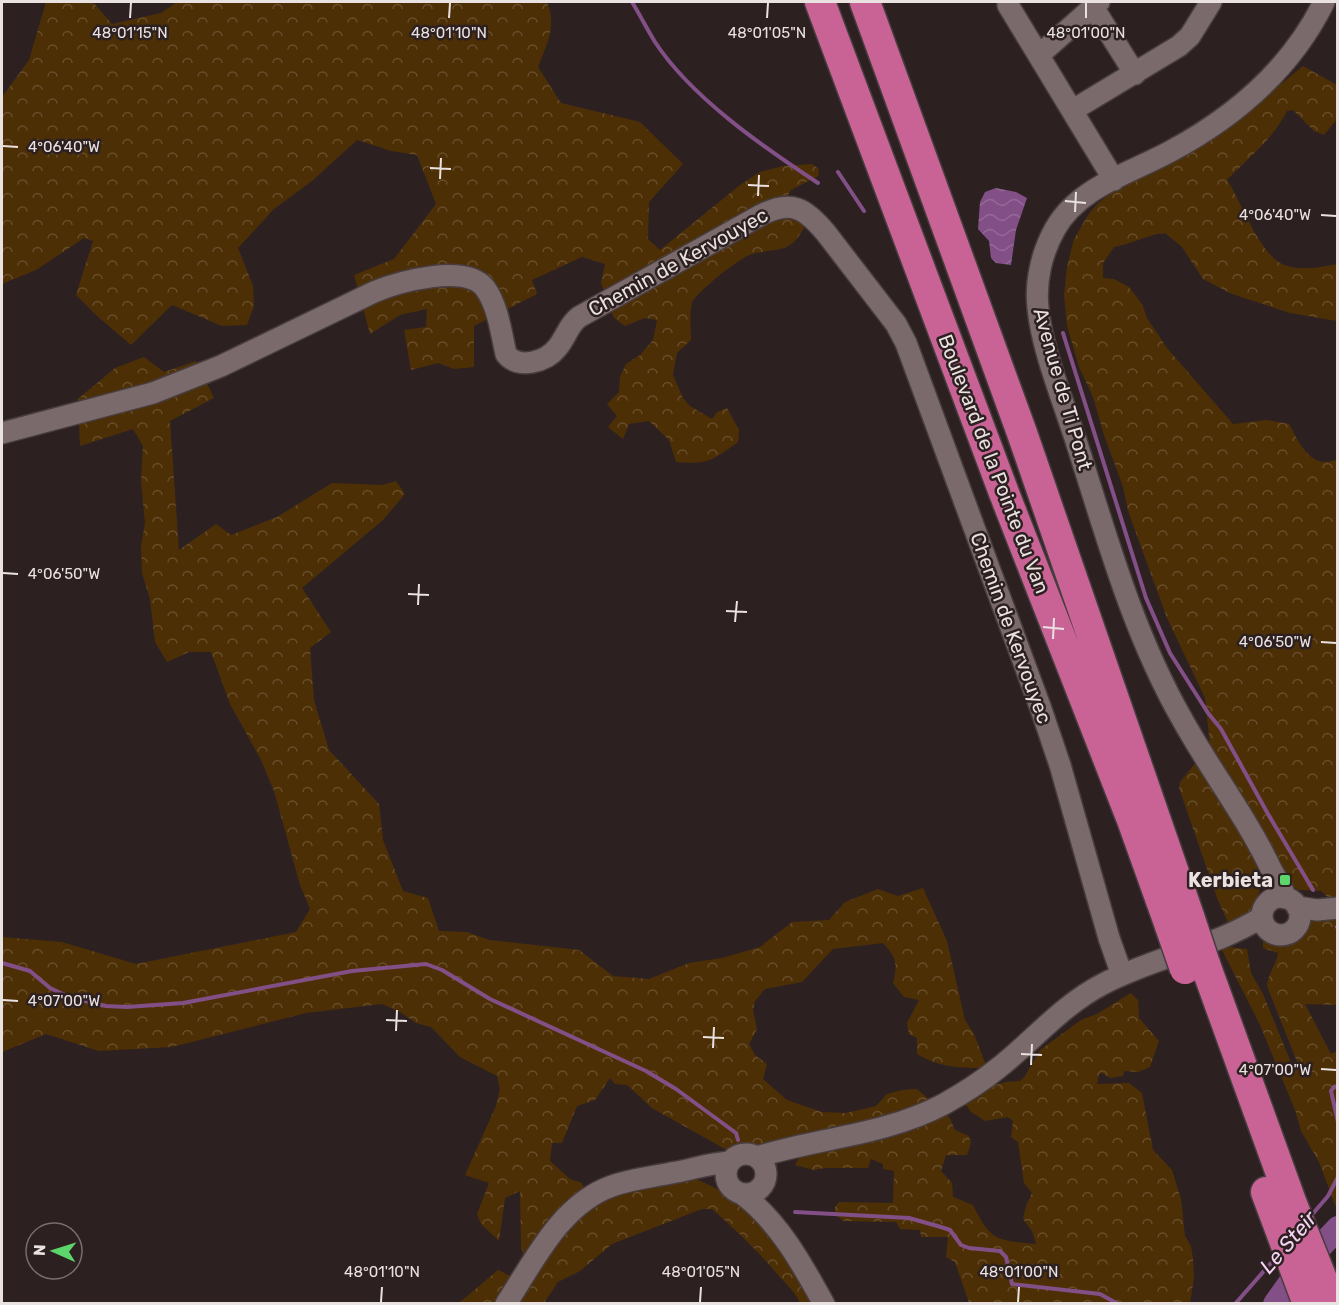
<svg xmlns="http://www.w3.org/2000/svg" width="1339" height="1305" viewBox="0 0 1339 1305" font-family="Rubik,sans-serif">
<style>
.forest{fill:url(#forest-crowns)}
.water{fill:url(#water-waves)}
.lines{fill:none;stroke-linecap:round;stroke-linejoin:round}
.stream{stroke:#834f87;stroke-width:4}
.river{stroke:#834f87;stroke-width:24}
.minor-casing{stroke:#483d3e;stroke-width:24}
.highway-casing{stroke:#483d3e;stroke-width:33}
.minor{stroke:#7a6a6b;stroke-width:21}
.highway{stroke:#c96396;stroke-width:30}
.highway-bridge-casing{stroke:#483d3e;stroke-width:33;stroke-linecap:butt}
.highway-bridge{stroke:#c96396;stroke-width:30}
.ticks{fill:none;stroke:#eae1e1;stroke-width:2}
.poi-dot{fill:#5dd56d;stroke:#2d2020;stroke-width:2}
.labels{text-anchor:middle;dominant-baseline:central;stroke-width:5;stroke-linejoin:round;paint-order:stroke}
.street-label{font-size:20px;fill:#eae1e1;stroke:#2d2020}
.poi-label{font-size:20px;font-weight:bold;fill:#eae1e1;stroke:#2d2020;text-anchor:end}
.water-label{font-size:21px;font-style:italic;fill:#f4d5f5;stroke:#2d2020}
.ticks-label{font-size:15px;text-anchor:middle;fill:#eae1e1;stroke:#2d2020;stroke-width:5;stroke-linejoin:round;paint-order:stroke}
</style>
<defs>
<pattern id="forest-crowns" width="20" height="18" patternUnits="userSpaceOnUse" patternTransform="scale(1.5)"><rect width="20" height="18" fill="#4d2f06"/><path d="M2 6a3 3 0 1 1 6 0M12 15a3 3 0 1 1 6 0" fill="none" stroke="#674d2a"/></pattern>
<pattern id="water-waves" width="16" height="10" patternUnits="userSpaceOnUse" patternTransform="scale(1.5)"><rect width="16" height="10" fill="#834f87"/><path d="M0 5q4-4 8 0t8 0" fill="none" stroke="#956898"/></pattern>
</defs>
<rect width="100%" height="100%" fill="#2d2020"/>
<path class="forest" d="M46,2H93L112,24L161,13L177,2H547C557,26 547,44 538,67L561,103L640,122L683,164L649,202L648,239L660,250L740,185L760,172L783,166L812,164L819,169L818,176L791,190L783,203L806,225C789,255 781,247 752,254C742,256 695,293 692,303C689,314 691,329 691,340L677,353L673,375L683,398L690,406L712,419L717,412L727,408L739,430L738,442C713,460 708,465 676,462L669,440L649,421L629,424L623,439L608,427L617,416L607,404L619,392L620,377L626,364L640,355L653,340L657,320L645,318L625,326L614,318L601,283L605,264L582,257L532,280L537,294L474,326V367L454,369L438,363L411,370L404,330L426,327L427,309L400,315L370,334L354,275L394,259L436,204L417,155L391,151L357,140L312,181L274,209L238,248L253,286L254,306L247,325L222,326L172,305L131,345L97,316L76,295L93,241L84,238L36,270L2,284V97L29,60Z
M1303,66L1337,85V119L1324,135L1314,131L1293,110L1287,111C1273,139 1248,158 1227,180C1242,202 1260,258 1287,266C1304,271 1321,267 1337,264V321L1290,313L1232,294L1203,279L1182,247L1165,233C1146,235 1132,244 1114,247L1103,263V278L1114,279L1129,287L1142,304L1147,318L1167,348L1233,424L1267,420L1289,424C1296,436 1304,456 1319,461C1324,463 1332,461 1337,460V1005L1305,1004L1331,1054L1337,1051V1210L1319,1162L1301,1131L1295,1110L1260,1025L1222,950L1228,947L1247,949L1251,973L1263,994L1292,1065L1297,1062L1267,986C1268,973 1276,966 1278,953L1263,948V942L1273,940L1287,942L1292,940L1308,919L1334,903L1321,891L1299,890L1266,874L1258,895L1269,906L1254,918L1231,929L1217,898L1179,788L1180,782L1210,745L1205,698L1167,618L1128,511L1123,487L1104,435L1093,397L1079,367L1067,326L1064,296L1067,267L1074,239L1088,215L1096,205L1126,181L1257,104Z
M144,357L164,372L196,361L214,398L170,421L179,550L216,524L231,535L277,517L332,483L383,485L396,481L405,494L383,520L302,588L331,632L310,648L314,700L329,750L379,804L383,840L403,891L428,898L439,931L467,932L489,940L579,950L613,976L649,979L689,963L722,958L760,947L792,922L829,920L845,902L878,889L898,896L923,888L947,941L965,1020L974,1034L987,1068C961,1068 940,1068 917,1054V1038L909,1034L907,1023L919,1000L904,997L893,983C898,964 896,957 883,943L833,949L802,982L765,989L755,1001L753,1010L757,1029L749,1044L755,1055L767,1064L763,1079L787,1100L822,1112L846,1113L876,1106L887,1094L902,1090L917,1089L949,1117L955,1130L969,1136L971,1143L967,1155H946L941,1171L952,1183L953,1197L973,1205C991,1242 997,1240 1036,1244L1032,1231L1023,1219L1026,1206L1032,1193L1024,1183L1018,1142L1011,1137L1013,1121L1008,1117L985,1121L970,1111L965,1103L988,1087L1006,1082L1020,1081L1025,1076L1040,1050L1081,1020L1097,1014L1131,993L1138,1000L1139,1018L1159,1041L1150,1067L1138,1072L1124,1071L1123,1076L1110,1078L1102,1073L1099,1074L1097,1084L1129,1083L1142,1093L1153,1150L1172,1170L1181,1199L1185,1236L1191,1246L1193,1259L1194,1278L1190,1303H969L955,1262L946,1257L948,1237H921L920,1230L900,1229L896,1222L843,1221L835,1214V1207L839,1202L893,1203L894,1171L883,1169V1164L871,1159L868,1168H825L814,1170L795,1165L799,1158L813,1153L746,1147L732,1153L652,1108L627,1085L615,1084L610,1078L595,1100L577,1106L562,1143H552L550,1161L570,1179L582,1183L585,1194L674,1176L696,1179L722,1191L750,1209L769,1230L816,1303H800C795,1292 788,1286 780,1277C758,1251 737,1231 712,1209H702L612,1244L580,1271L558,1282L544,1303H459L498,1270L525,1283L536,1266L523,1254L521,1246L520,1191L505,1198L499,1241L481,1224L477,1214L489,1183L465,1175L496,1106L500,1089L497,1076L460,1057L431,1027L416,1023L400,1012L382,1004L306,1013L172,1047L99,1051L46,1034L2,1052V937L62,942L136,964L296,932L310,909L300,885L274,791L261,760L230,704L211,652H189L167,662L155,642L150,599L142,573L141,546L145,523L141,481L143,446L133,429L80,446L78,399L115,368Z"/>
<path class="water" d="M996,188L1016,192L1027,198L1016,230L1011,265L996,263L991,258L989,241L978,229L980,202L985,192Z"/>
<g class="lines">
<path class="stream" d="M632,2C640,15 647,29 655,42C691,97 763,147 818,183
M838,172L864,211
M1063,333L1146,598L1170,653L1208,713L1221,729L1268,814L1313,890
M1337,927L1338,928
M2,963L30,971L50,988L69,997L106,1006L127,1007L183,1003L352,971L426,964L442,970L490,999L646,1071L676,1089L736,1133L738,1140
M1338,1086L1334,1087L1331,1091L1338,1122
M795,1212L909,1218L941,1227L950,1230L961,1245L969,1248L1000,1251L1006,1257L1012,1284L1100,1294L1118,1304
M1310,1217L1328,1196L1338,1177
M1235,1304L1278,1255"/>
<path class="river" d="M1275,1304L1302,1266L1338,1228"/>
<defs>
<path id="minor" d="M1008,5L1114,180
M1093,7L1135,74
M1039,55L1099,2
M1073,110L1179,46L1190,36L1211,2
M2,433L153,393L221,366L374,292C398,282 465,263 485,288C498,306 501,332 506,354C518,370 546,362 557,348C566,338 568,325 579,317L761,215C792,199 806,209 826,233L896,324L906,343L1041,709L1060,765L1109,938L1122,975
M1262 916a19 19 0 1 1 38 0a19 19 0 1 1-38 0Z
M1285,898C1283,886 1276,879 1271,869C1246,816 1210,770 1182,719C1133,633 1107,538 1077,444C1064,403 1042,350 1038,308C1035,281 1042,252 1055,229C1078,187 1131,173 1171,151C1236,116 1291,69 1324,2
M1297,907L1317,910L1338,908
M726 1174a20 20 0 1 1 40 0a20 20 0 1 1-40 0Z
M757,1157C818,1138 886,1135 944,1104C962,1094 981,1082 997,1069C1033,1041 1062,1005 1103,984C1154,957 1213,948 1262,917
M742,1194C779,1222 802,1264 824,1304
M506,1304C534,1261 561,1204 612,1186C631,1179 652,1177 671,1173C691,1170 709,1163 730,1162"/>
<path id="highway" d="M820,2L1004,493L1132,820L1170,926
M865,2L1022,433L1190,919
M1205,964L1292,1204L1332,1304
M1266,1192L1308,1304"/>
</defs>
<use href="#minor" class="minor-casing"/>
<use href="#highway" class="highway-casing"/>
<use href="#minor" class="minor"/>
<use href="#highway" class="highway"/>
<defs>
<path id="highway-bridge" d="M1190,919L1205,964
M1170,926L1185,969"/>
</defs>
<use href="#highway-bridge" class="highway-bridge-casing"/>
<use href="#highway-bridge" class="highway-bridge"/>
</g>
<path class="ticks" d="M130,18L131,3M449,18L450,3M767,18L768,3M1086,18V3M3,146L18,147M430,168L451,169M440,179L441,158M748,185L769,186M758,196L759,175M1065,201L1086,203M1075,212L1076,192M1321,215L1336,216M3,573L18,574M408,594L429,595M418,605L419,584M726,611L747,612M735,622L737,601M1043,627L1064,629M1053,639L1054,618M1321,642L1336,643M3,1000L18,1001M386,1020L407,1021M396,1031L397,1010M703,1037L724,1038M713,1048L714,1027M1021,1054L1042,1055M1031,1065L1032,1044M1321,1069L1336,1070M381,1302L382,1287M700,1302L701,1287M1018,1302L1019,1287"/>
<rect class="poi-dot" x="1279" y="874" width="12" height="12" rx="3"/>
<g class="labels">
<g class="street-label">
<text transform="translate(678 262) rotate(-29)">Chemin de Kervouyec</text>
<text transform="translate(1063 389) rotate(74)">Avenue de Ti Pont</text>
<text transform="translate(994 464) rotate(69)">Boulevard de la Pointe du Van</text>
<text transform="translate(1011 628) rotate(70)">Chemin de Kervouyec</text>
</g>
<g class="poi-label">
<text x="1273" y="880">Kerbieta</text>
</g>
<g class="water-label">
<text transform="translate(1288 1242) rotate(-49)">Le Steir</text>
</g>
</g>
<g class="ticks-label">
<text x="130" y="38">48°01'15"N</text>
<text x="449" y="38">48°01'10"N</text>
<text x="767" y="38">48°01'05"N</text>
<text x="1086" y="38">48°01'00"N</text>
<text x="64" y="152">4°06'40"W</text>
<text x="1275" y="220">4°06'40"W</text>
<text x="64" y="579">4°06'50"W</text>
<text x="1275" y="647">4°06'50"W</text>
<text x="64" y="1006">4°07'00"W</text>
<text x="1275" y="1075">4°07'00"W</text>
<text x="382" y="1277">48°01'10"N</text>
<text x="701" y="1277">48°01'05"N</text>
<text x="1019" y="1277">48°01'00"N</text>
</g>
<rect width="1339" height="1305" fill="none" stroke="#eae1e1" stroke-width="6"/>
<g transform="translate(54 1251) rotate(273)"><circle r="28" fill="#2d2020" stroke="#796d6d" stroke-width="1.5"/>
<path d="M0-4.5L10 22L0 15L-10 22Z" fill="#5dd56d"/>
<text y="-9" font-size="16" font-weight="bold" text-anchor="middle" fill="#eae1e1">N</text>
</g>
</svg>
